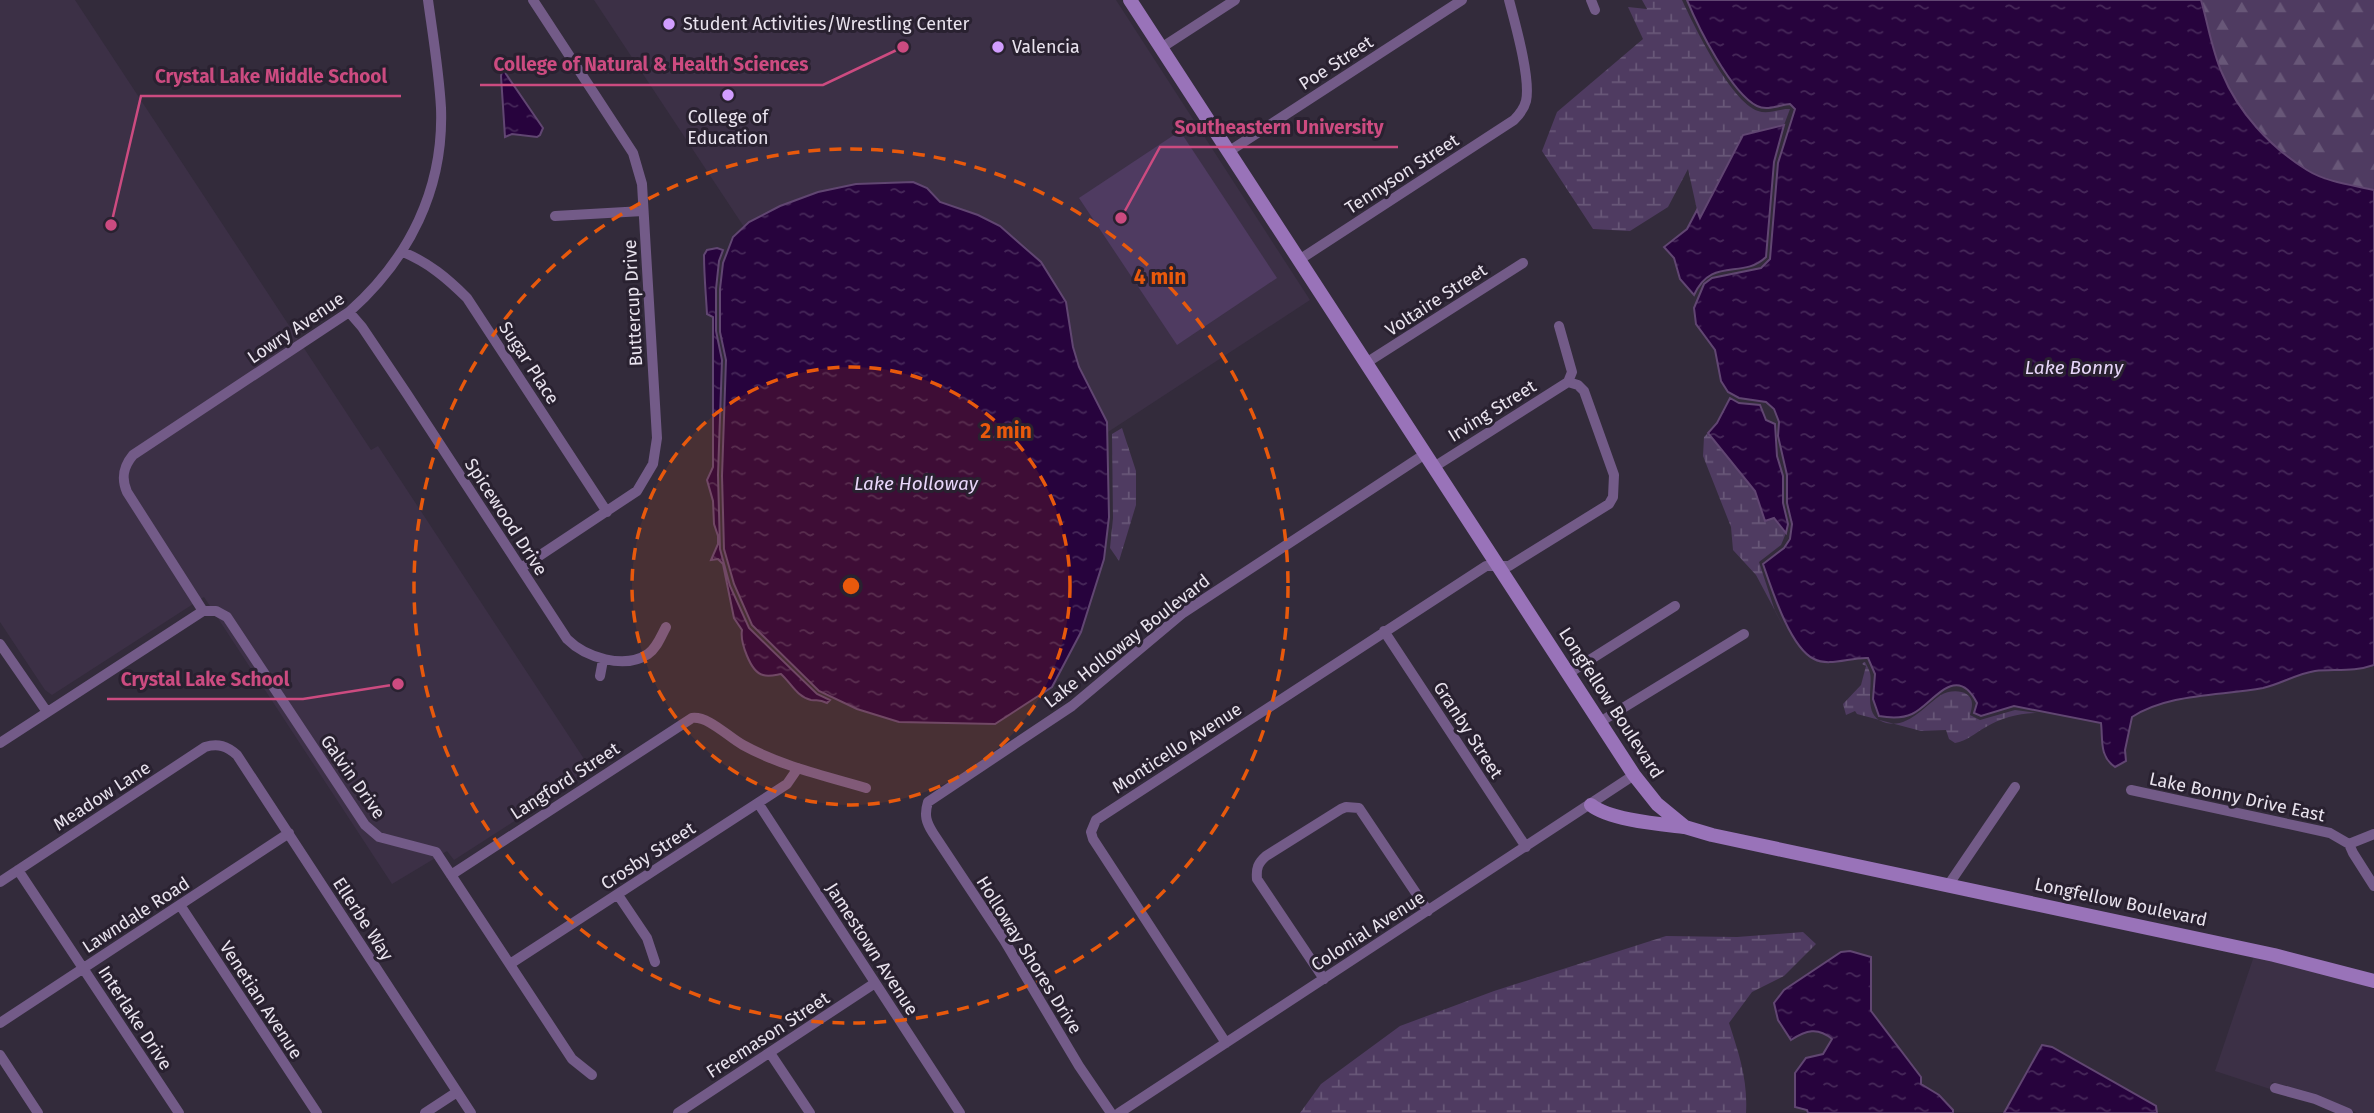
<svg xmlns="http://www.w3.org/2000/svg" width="2374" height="1113" viewBox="0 0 2374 1113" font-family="'Fira Sans',sans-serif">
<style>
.built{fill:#3c3046}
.forest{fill:url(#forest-firs)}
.wetland{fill:url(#wetland-marsh)}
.pitch{fill:#4f3b61}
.water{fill:url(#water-ripples);stroke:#614672;stroke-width:2}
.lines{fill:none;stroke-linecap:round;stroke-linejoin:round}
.street{stroke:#735b88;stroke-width:10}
.secondary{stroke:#9973b9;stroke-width:14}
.ring{fill:none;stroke:#e8590c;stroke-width:3.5;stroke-dasharray:12 9}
.poi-dot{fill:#d19dfe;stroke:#292130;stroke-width:2.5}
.labels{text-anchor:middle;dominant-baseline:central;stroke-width:6;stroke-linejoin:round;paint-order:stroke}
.poi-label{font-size:18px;fill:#e9e3ee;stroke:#292130;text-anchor:start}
.street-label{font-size:18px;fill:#e9e3ee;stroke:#292130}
.water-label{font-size:19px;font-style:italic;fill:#e8d6fa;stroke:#292130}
.centre{fill:#e8590c;stroke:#292130;stroke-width:3.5}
.ring-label{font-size:21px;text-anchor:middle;font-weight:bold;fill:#e8590c;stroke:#292130;stroke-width:6;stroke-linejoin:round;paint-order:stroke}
.leader{fill:none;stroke:#cc4b80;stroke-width:2.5}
.callout-dot{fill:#cc4b80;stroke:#292130;stroke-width:2.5}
.callout-label{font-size:19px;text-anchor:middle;font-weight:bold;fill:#cc4b80;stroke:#292130;stroke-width:6;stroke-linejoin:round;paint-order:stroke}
</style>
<defs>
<pattern id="forest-firs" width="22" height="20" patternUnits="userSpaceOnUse" patternTransform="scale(1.75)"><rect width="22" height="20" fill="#4f3b61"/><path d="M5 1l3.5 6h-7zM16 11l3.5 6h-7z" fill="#685778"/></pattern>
<pattern id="wetland-marsh" width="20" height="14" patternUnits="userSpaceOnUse" patternTransform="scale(1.75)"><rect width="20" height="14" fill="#4f3b61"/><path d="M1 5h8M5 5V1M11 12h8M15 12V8" fill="none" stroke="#685778"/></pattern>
<pattern id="water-ripples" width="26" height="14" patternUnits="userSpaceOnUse" patternTransform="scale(1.75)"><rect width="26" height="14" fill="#27033d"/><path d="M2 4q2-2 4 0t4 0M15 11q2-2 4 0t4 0" fill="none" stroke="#462859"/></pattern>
</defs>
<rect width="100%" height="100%" fill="#332b3b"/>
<path class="built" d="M0,0H75L371,450L378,446L592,771L454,860L447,851L392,884L204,597L52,695L45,690L0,622Z
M594,0H1116L1310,300L1108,432L1107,422L1079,367L1073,347L1066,302L1041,262L1026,247L1000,226L978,215L940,202L927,188L749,222L744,227Z
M2254,956L2340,977L2374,989V1113H2357L2316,1094L2272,1082L2270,1089L2215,1071Z"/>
<path class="forest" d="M2201,0H2374V190C2352,185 2326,182 2307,170C2270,147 2238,112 2222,73C2212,51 2208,24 2201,0Z"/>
<path class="wetland" d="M1642,0H1682C1694,26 1731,102 1758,111C1769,115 1780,108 1790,109L1784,125L1743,136L1699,219L1688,169L1668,207L1630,231L1593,229L1542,151L1557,112L1643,39L1628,7L1647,9Z
M1122,428L1136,471V505L1119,561L1110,548L1113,518L1112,434Z
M1708,433L1755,491L1765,521L1774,518L1786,533L1781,545L1759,562L1775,611L1787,633L1756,575L1733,550L1731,527L1703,456L1704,437Z
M1864,662H1865C1867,666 1869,669 1870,673C1873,684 1864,711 1879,720C1904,734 1924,706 1941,695C1950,689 1972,689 1972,704C1972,707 1971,711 1970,715L1980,720L2015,710L2037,713C2019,713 2001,718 1986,727C1975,733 1967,741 1955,743L1949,739L1946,730L1921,731L1857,714L1855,711L1846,715L1843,704L1861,685L1866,666L1862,664Z
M1803,932L1816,944L1784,976L1752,992L1729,1023C1739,1054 1748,1080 1746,1113H1300L1321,1084L1400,1026L1494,991L1666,936L1737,937Z"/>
<path class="pitch" d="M1180,131L1277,278L1177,345L1079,198Z"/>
<path class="water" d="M1687,0H2201C2208,24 2212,51 2222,73C2238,112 2270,147 2307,170C2326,182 2352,185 2374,190V665C2355,672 2334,669 2315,671C2296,674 2281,684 2263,688C2221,696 2169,693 2132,717L2125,750L2126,761L2115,767C2099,756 2103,740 2101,723L2014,706L1981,716L1974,713L1977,703C1956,661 1932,705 1912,714C1901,719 1890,718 1879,716L1873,699L1875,674L1868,658C1851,657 1829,667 1814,659C1790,648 1771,587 1763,564L1784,548L1790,539L1792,524L1787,503V475L1778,436L1779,422L1774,409L1766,402L1739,398L1728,392L1721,381L1715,350L1696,324L1694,308L1704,284L1712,278L1761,268L1770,259L1778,163L1795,109L1790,104C1780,105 1767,111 1757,106C1731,93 1698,27 1687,0Z
M503,66L506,74L543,128L540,135L537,137L512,134L505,137L501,76Z
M1784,125L1774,162L1766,257C1742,280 1712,256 1694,295L1680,279L1674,258L1664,247L1687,229L1697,210L1700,218L1743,135Z
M913,182L927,188L940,202L978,215L1000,226L1041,262L1066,302L1073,347L1079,367L1107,422L1109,517L1104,559L1081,632L1052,687L995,724L899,722L857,709L819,691L752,625L734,584L724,549L722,476L726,360L720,332V289L723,263L733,237L749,222L780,206L818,192L856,184Z
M717,248L723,250L719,261L716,289V331L722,360L718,475L720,549L730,586L749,628L817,694L830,700L827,703C819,699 818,701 811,700C797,697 791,683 781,674C775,675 769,677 763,675C750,672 740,641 742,630L734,618L723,564L718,559L711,560L718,544V536L714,524L713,501L707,480L713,467V317L707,314C706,295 704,275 704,255L707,250Z
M1730,398L1739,403L1760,405L1766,420L1775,424L1777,456L1783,476V503L1788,524L1786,533L1774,518L1765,521L1755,491L1708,433L1717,423Z
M1850,951L1871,957V1011L1921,1077V1084L1939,1095L1953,1110V1113H1808L1807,1110L1795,1107V1073L1806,1058L1823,1054L1832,1039C1818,1027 1806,1030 1791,1040L1778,1020L1774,1003L1784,990L1841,952Z
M2042,1045L2052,1047L2156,1106L2157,1113H2004Z"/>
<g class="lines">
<path class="street" d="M1591,0L1595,10
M1161,48L1235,0
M1228,152L1462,0
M555,216L643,211
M403,252C429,263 447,278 467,298L607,512
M1299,260L1514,120C1520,114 1524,109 1526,101C1531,79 1515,23 1509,0
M349,312L362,327L407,394L567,639C585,657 624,670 648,654C657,648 661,636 666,627
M1559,326L1572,372L1568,382
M1366,363L1523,263
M1434,467L1568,382
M521,568L637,491L653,464L657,438L642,184L633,153L533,0
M203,611L127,492C121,478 123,467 133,455L349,312C409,259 444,189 441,108C439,72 433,36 428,0
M203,611H216L227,617L365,825L379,837L436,852L572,1059L592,1075
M1384,631L1526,847
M0,644L47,712
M1569,673L1675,606
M600,676L603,660
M1600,722L1744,634
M0,743L203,611
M2131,790L2330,833L2349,844L2374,834
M758,803L960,1113
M2349,844L2353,853L2374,886
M18,870L179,1113
M451,875L692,718C709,716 728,737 743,745C781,766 825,776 866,788
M0,882L205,747C218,743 227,746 237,755L471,1113
M1949,884L2015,787
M618,895L647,938L655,962
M180,905L317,1113
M510,964L787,784L798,768
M1324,979L1257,879C1256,868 1258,863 1266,856L1341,809L1346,807L1359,808L1428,911
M0,1023L289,833
M1226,1043L1093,839L1091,832L1096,820L1486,566H1509L1609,504L1613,497L1614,475L1584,391L1578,385L1568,382
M770,1053L810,1113
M0,1055L38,1113
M2275,1088L2315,1099L2348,1113
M425,1113L457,1092
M678,1113L875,983
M1111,1113L1079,1066L1004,940L933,833C926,822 924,815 928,802L1072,706L1183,613L1425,454
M1119,1113L1634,775"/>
<path class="secondary" d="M1130,0L1634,775L1657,804L1685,827L1712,835L2274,955L2374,981
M1591,805C1610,820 1659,824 1684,827"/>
</g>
<circle cx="851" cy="586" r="219" fill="#e8590c" fill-opacity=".12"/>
<g class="ring">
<circle cx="851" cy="586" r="219"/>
<circle cx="851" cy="586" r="437"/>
</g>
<g class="poi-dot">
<circle cx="669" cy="24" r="7"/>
<circle cx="998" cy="47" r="7"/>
<circle cx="728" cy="95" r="7"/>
</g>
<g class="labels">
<g class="poi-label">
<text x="683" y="24">Student Activities/Wrestling Center</text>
<text x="1012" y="47">Valencia</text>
<text x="728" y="117" text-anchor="middle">College of<tspan x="728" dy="21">Education</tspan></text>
</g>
<g class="street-label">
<text transform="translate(1336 63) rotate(-33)">Poe Street</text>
<text transform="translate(1402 174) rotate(-33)">Tennyson Street</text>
<text transform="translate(1436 300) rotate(-33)">Voltaire Street</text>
<text transform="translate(633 303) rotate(-93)">Buttercup Drive</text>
<text transform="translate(296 328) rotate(-34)">Lowry Avenue</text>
<text transform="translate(529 363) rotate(57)">Sugar Place</text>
<text transform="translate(1492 411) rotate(-32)">Irving Street</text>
<text transform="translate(506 517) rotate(57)">Spicewood Drive</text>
<text transform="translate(1127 641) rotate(-38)">Lake Holloway Boulevard</text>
<text transform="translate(1611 703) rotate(57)">Longfellow Boulevard</text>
<text transform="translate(1468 730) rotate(57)">Granby Street</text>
<text transform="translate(1177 748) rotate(-33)">Monticello Avenue</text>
<text transform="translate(353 777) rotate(55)">Galvin Drive</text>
<text transform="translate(565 781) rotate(-33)">Langford Street</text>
<text transform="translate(102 796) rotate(-33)">Meadow Lane</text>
<text transform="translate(2237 797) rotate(12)">Lake Bonny Drive East</text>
<text transform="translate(648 856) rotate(-33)">Crosby Street</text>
<text transform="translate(2121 902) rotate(12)">Longfellow Boulevard</text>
<text transform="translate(136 915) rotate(-33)">Lawndale Road</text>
<text transform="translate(363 919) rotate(57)">Ellerbe Way</text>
<text transform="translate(1368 931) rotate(-33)">Colonial Avenue</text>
<text transform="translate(872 949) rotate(57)">Jamestown Avenue</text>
<text transform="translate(1029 955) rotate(58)">Holloway Shores Drive</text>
<text transform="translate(261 1000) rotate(57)">Venetian Avenue</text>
<text transform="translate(135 1018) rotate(57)">Interlake Drive</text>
<text transform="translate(768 1035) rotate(-33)">Freemason Street</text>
</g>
<g class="water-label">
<text x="2074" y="367">Lake Bonny</text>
<text x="916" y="483">Lake Holloway</text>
</g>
</g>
<circle cx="851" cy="586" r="10" class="centre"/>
<g class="ring-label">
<text x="1160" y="284">4 min</text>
<text x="1006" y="438">2 min</text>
</g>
<path class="leader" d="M903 47L823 85H480M111 225L141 96H401M1121 218L1160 147H1398M398 684L303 699H107"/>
<g class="callout-dot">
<circle cx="903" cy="47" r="7"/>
<circle cx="111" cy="225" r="7"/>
<circle cx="1121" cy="218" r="7"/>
<circle cx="398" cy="684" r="7"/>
</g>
<g class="callout-label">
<text x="651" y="71">College of Natural &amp; Health Sciences</text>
<text x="271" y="83">Crystal Lake Middle School</text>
<text x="1279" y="134">Southeastern University</text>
<text x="205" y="686">Crystal Lake School</text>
</g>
</svg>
